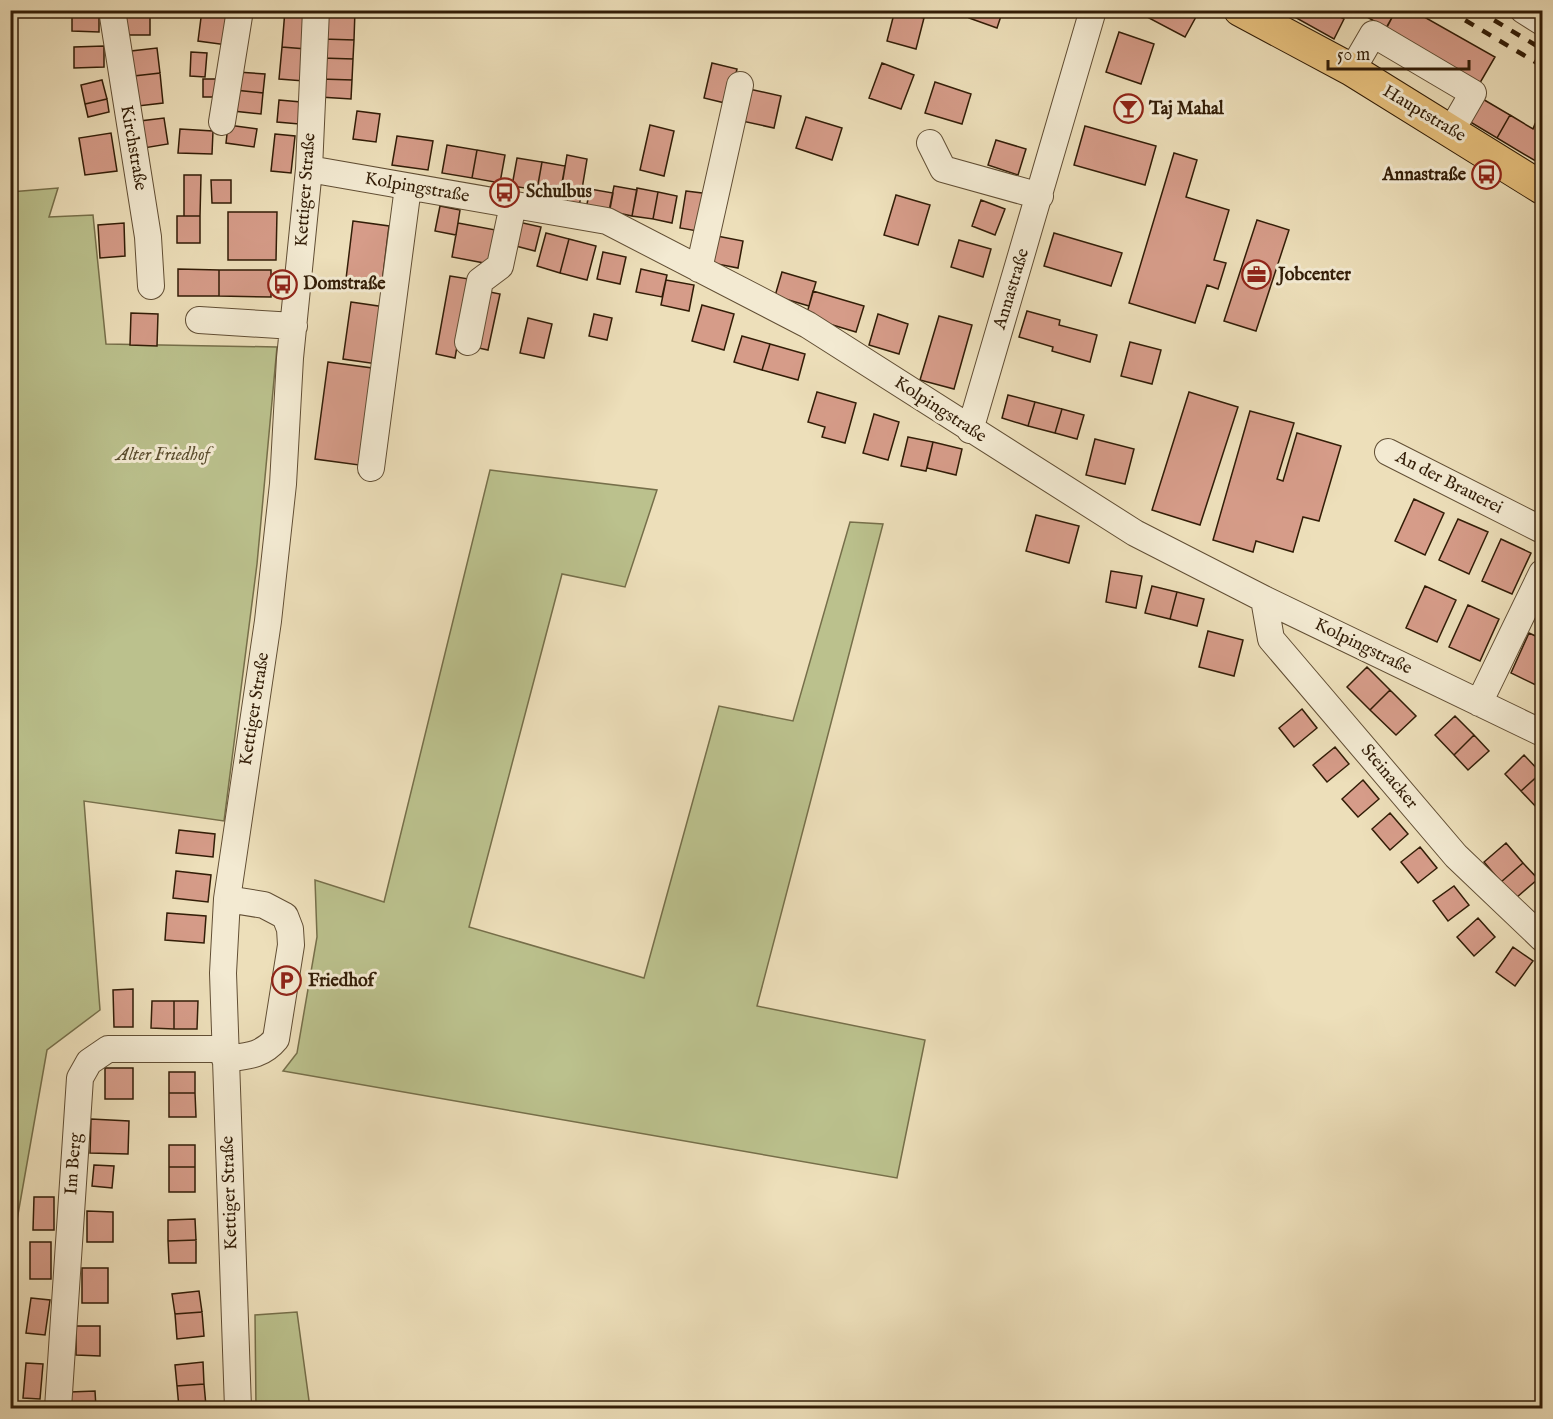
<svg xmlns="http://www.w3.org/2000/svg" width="1553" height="1419" viewBox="0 0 1553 1419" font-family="'IM FELL English',serif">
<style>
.green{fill:#bbc18d;stroke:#766f4a;stroke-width:1.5}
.building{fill:#d69c89;stroke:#321d07;stroke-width:1.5}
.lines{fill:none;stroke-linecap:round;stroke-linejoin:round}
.minor-casing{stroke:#614e34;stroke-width:28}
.major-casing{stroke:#321d07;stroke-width:34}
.minor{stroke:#f3ead2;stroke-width:26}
.major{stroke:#e6c07d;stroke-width:32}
.rail{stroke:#321d07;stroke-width:4.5;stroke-dasharray:10 10;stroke-linecap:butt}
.labels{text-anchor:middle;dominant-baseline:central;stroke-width:6;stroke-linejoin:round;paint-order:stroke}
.poi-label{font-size:18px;font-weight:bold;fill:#321d07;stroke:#f3ead2;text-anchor:start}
.street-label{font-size:18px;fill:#321d07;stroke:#f3ead2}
.park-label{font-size:18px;font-style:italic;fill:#5b4e2f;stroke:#f3ead2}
</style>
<rect width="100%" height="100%" fill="#eddfba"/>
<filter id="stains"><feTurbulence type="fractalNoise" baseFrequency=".00333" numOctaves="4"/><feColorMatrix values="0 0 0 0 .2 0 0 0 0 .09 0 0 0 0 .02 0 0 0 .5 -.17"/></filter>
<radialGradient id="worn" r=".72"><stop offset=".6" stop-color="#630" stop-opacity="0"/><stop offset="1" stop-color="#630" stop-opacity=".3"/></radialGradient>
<path class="green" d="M58,188L49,217L93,215L106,344L277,347L257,564L224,821L84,801L100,1010L47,1050L11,1254L10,192Z
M490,470L657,490L625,587L562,574L469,927L644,978L719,706L793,721L850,522L883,524L757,1006L925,1040L897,1178L283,1071L297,1053L317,937L315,880L384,902Z
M297,1312L310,1408H256L255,1315Z"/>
<path class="building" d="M72,10H99V32L72,31Z
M202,10H233L227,45L198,41Z
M285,10H309L306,49L282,47Z
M325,10H355L354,40L323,39Z
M895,10L924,18L916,49L887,41Z
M971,10H1003L997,28L969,18Z
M1023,10H1047L1044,17Z
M1135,10H1151L1147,17Z
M1151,10H1188L1197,15L1185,37L1147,17Z
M1294,10H1328L1344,19L1334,39L1291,15Z
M1355,10H1396L1386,28Z
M1396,10H1412L1495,57L1477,88L1383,35Z
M124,11H150V35H124Z
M1119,32L1154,44L1141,84L1106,72Z
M323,39L354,40L353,59L322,58Z
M104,46V67L74,68V47Z
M282,47L306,49L304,81L279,79Z
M157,48L160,73L134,76L131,51Z
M191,52L207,53L205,77L190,76Z
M322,58L353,59L352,80L321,79Z
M712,63L737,69L729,104L704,98Z
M882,63L914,75L901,109L869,98Z
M237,72L265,74L263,93L235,90Z
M160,73L163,103L138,106L134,76Z
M203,79H221V97H203Z
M321,79L352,80L351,99L320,97Z
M102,80L107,99L85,104L81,85Z
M935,82L971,94L962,124L925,113Z
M749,89L781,96L774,128L742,121Z
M235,90L263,93L261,114L233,111Z
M1481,98L1510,115L1497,138L1467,120Z
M107,99L109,112L88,117L85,104Z
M279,100L301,102L299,124L277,122Z
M357,111L380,114L376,142L353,139Z
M1510,115L1533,129L1535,124L1542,129V157L1539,163L1497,138Z
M806,117L842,128L832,160L796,148Z
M164,118L168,144L144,148L140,121Z
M228,125L257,129L254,147L226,143Z
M650,125L674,131L664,176L640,170Z
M1085,126L1156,146L1145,185L1074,165Z
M180,129L213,131L212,154L178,153Z
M111,133L117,171L85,175L79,138Z
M275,134L295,136L291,173L271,171Z
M397,136L433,141L428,170L392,165Z
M996,140L1026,149L1018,175L988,165Z
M447,145L477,150L472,178L442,173Z
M477,150L505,155L500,183L472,178Z
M1174,153L1197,160L1186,197L1229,210L1214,260L1226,263L1218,289L1207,285L1195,323L1129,303Z
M567,155L587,159L579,207L559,203Z
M517,158L542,162L537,190L512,186Z
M542,162L565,166L560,194L537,190Z
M184,175H201L200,216H184Z
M211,180H231V203H212Z
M614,186L637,190L632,216L609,211Z
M637,188L658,192L653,219L632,216Z
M590,189L613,193L609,214L586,209Z
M686,191L710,194L703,232L680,228Z
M658,192L677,196L672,223L653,219Z
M896,195L930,205L918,245L884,235Z
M981,200L1005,209L995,235L972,226Z
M440,206L460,210L456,235L435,231Z
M228,212H277L276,260H228Z
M177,216H200V243H177Z
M1257,220L1289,230L1256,331L1224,321Z
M353,221L389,226L382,283L346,279Z
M514,221L541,227L535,251L508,244Z
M124,223L125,256L100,258L98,225Z
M458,223L501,231L495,265L452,257Z
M546,233L569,239L560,273L537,266Z
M1054,233L1122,253L1111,286L1044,266Z
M717,236L743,241L738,268L712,263Z
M569,239L596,246L587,280L560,273Z
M959,240L991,249L983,277L951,267Z
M603,252L626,257L620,284L597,279Z
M178,269L219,270V296H178Z
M641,269L667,275L662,297L636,292Z
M219,270H271V297L219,296Z
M782,272L816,282L809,306L775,296Z
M450,276L469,279L455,358L436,354Z
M666,280L694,285L689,311L661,305Z
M485,291L500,294L488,350L474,347Z
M813,291L864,306L856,332L806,317Z
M351,302L385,307L377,364L343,359Z
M702,305L734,314L724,350L692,341Z
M1027,311L1060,320L1059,325L1097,335L1090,362L1052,351L1053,347L1019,337Z
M131,313L158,314L157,346L130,345Z
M594,314L612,318L607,340L589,336Z
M878,314L908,324L899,354L869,345Z
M939,316L972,325L954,389L920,380Z
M528,318L552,324L544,358L520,353Z
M742,336L770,344L762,370L734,362Z
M1130,342L1161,350L1152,384L1121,376Z
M770,344L805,354L798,380L762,370Z
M328,362L372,368L359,465L315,459Z
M817,392L856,403L845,443L822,437L825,427L808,422Z
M1189,392L1238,407L1200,525L1152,510Z
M1008,395L1035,402L1028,426L1002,418Z
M1035,402L1062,409L1055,433L1028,426Z
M1062,409L1084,415L1077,439L1055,433Z
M1250,411L1294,423L1277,479L1283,481L1297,433L1341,446L1319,521L1303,517L1293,552L1256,541L1253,552L1213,540Z
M874,414L899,422L888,460L863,453Z
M908,437L933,442L926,471L901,466Z
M1095,439L1134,449L1125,484L1086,475Z
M933,442L962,449L956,475L927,468Z
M1414,499L1444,513L1425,555L1395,541Z
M1036,515L1079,526L1069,563L1026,551Z
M1458,519L1488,532L1469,574L1439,560Z
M1501,539L1531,553L1512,594L1482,581Z
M1111,571L1142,576L1136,608L1106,602Z
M1152,586L1177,592L1170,619L1145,613Z
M1425,586L1456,600L1437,642L1406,628Z
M1177,592L1204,599L1197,626L1170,619Z
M1468,605L1499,619L1480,661L1449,647Z
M1208,631L1243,640L1234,676L1199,667Z
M1529,633L1542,639V688L1511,673Z
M1367,667L1390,690L1370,710L1347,687Z
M1390,690L1416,716L1396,735L1370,710Z
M1302,709L1317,728L1294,747L1279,728Z
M1455,716L1474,735L1454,755L1435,735Z
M1474,735L1489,751L1468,770L1454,755Z
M1335,747L1349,764L1327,782L1313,765Z
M1524,755L1541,773L1521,791L1505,774Z
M1541,773L1542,803L1537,808L1521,791Z
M1363,780L1379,799L1358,817L1342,799Z
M1390,813L1408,834L1390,850L1372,829Z
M179,830L215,834L213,857L176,853Z
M1506,843L1523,863L1501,882L1484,862Z
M1420,847L1437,868L1418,883L1401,862Z
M1523,863L1538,879L1516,898L1501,882Z
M176,871L211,875L208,902L173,898Z
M1454,886L1469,905L1448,921L1433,901Z
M167,913L206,916L204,943L165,940Z
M1478,918L1495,937L1474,956L1457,937Z
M1513,947L1533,961L1515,986L1496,972Z
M133,989V1027H114L113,990Z
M152,1001H174V1029L151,1028Z
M174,1001H198L197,1029H174Z
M105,1068H133V1099H105Z
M169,1072H195V1093H169Z
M169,1093H195L196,1117H169Z
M91,1119L129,1121L128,1154L90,1153Z
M169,1145H195V1167H169Z
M94,1165L114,1166L112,1188L92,1186Z
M169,1167H195V1192H169Z
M34,1197H54V1230H33Z
M87,1211L113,1212V1242H87Z
M195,1219L196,1240L168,1241V1220Z
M196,1240V1263H169L168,1241Z
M30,1242H51V1279H30Z
M82,1268H108V1303H82Z
M199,1291L202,1312L175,1314L172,1294Z
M31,1298L50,1300L45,1335L26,1333Z
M202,1312L204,1336L177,1339L175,1314Z
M76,1326H100V1356L76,1355Z
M203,1362L204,1384L177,1386L175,1365Z
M26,1363L43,1364L40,1399L23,1398Z
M204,1384L206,1406L179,1408L177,1386Z
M95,1391L96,1408H71L70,1392Z"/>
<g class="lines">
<defs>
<path id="minor" d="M112,10L148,237L151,286
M1523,10L1542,22
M1352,70L1373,34L1473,93L1451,131
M222,122L240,10
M930,143L943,169L1040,196
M309,169L607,221L808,325L1135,533L1264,599L1542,733
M699,269L740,85
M199,320L294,326
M468,342L480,281L500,266L513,205
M970,430L1093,10
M1388,452L1542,530
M371,468L408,187
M1264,599L1271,639L1456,856L1542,938
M1479,703L1542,573
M225,1059C247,1056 262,1056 276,1039L291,945L290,929L285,916L264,905L227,899
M58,1408L80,1078L89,1062L108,1049H225
M238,1408L223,973L227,899L268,621L283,484L290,358L309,169L316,10"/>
<path id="major" d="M1240,10L1352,70L1542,188"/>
</defs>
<use href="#minor" class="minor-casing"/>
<use href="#major" class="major-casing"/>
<use href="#minor" class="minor"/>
<use href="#major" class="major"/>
<path class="rail" d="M1448,10L1542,66
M1477,10L1542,49"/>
</g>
<defs>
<symbol id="bar-ring" viewBox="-11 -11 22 22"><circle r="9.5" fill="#f3ead2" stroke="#8f2418" stroke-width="1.5"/><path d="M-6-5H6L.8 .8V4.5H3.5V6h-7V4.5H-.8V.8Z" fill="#8f2418"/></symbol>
<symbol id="bus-ring" viewBox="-11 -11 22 22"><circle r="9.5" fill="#f3ead2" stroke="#8f2418" stroke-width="1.5"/><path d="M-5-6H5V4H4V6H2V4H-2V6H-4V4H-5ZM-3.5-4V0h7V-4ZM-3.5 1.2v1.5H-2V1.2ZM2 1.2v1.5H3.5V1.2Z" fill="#8f2418"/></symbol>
<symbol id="office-ring" viewBox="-11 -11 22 22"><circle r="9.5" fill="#f3ead2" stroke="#8f2418" stroke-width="1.5"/><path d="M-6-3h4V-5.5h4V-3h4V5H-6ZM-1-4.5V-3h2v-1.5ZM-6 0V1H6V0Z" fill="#8f2418"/></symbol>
<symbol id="parking-ring" viewBox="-11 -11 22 22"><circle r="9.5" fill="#f3ead2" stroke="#8f2418" stroke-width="1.5"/><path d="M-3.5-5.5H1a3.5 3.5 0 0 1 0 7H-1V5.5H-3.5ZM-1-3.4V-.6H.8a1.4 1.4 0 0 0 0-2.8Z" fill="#8f2418"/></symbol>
</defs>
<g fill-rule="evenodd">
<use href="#bar-ring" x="1112" y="92" width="33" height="33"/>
<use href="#bus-ring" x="1470" y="158" width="33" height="33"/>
<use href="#bus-ring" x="488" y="176" width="33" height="33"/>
<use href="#office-ring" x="1240" y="258" width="33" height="33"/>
<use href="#bus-ring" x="266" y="268" width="33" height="33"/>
<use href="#parking-ring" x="270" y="964" width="33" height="33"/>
</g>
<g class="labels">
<g class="poi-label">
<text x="1149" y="109">Taj Mahal</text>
<text x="1466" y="175" text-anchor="end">Annastraße</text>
<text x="526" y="192">Schulbus</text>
<text x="1278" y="275">Jobcenter</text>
<text x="303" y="284">Domstraße</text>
<text x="308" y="981">Friedhof</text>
</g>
<g class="street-label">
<text transform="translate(1424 114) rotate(31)">Hauptstraße</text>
<text transform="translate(133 148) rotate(80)">Kirchstraße</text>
<text transform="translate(417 188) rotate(10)">Kolpingstraße</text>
<text transform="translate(306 190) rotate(-86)">Kettiger Straße</text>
<text transform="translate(1012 289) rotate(-73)">Annastraße</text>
<text transform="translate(940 410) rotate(33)">Kolpingstraße</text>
<text transform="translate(1449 483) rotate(27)">An der Brauerei</text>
<text transform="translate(1363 647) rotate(26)">Kolpingstraße</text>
<text transform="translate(255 709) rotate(-81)">Kettiger Straße</text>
<text transform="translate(1389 777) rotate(50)">Steinacker</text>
<text transform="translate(74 1164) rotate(-86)">Im Berg</text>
<text transform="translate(230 1193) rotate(-92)">Kettiger Straße</text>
</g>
<g class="park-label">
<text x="163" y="455">Alter Friedhof</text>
</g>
</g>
<rect width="1553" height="1419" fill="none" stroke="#eddfba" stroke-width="36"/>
<rect x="12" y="12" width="1529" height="1395" fill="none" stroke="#321d07" stroke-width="3"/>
<rect x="18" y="18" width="1517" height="1383" fill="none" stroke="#321d07" stroke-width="1.5"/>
<path d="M1328 60v9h141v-9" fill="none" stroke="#321d07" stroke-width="3"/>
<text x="1337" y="60" font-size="18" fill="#321d07" stroke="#f3ead2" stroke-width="4.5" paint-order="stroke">50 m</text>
<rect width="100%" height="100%" filter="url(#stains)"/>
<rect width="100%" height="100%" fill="url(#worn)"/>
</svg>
